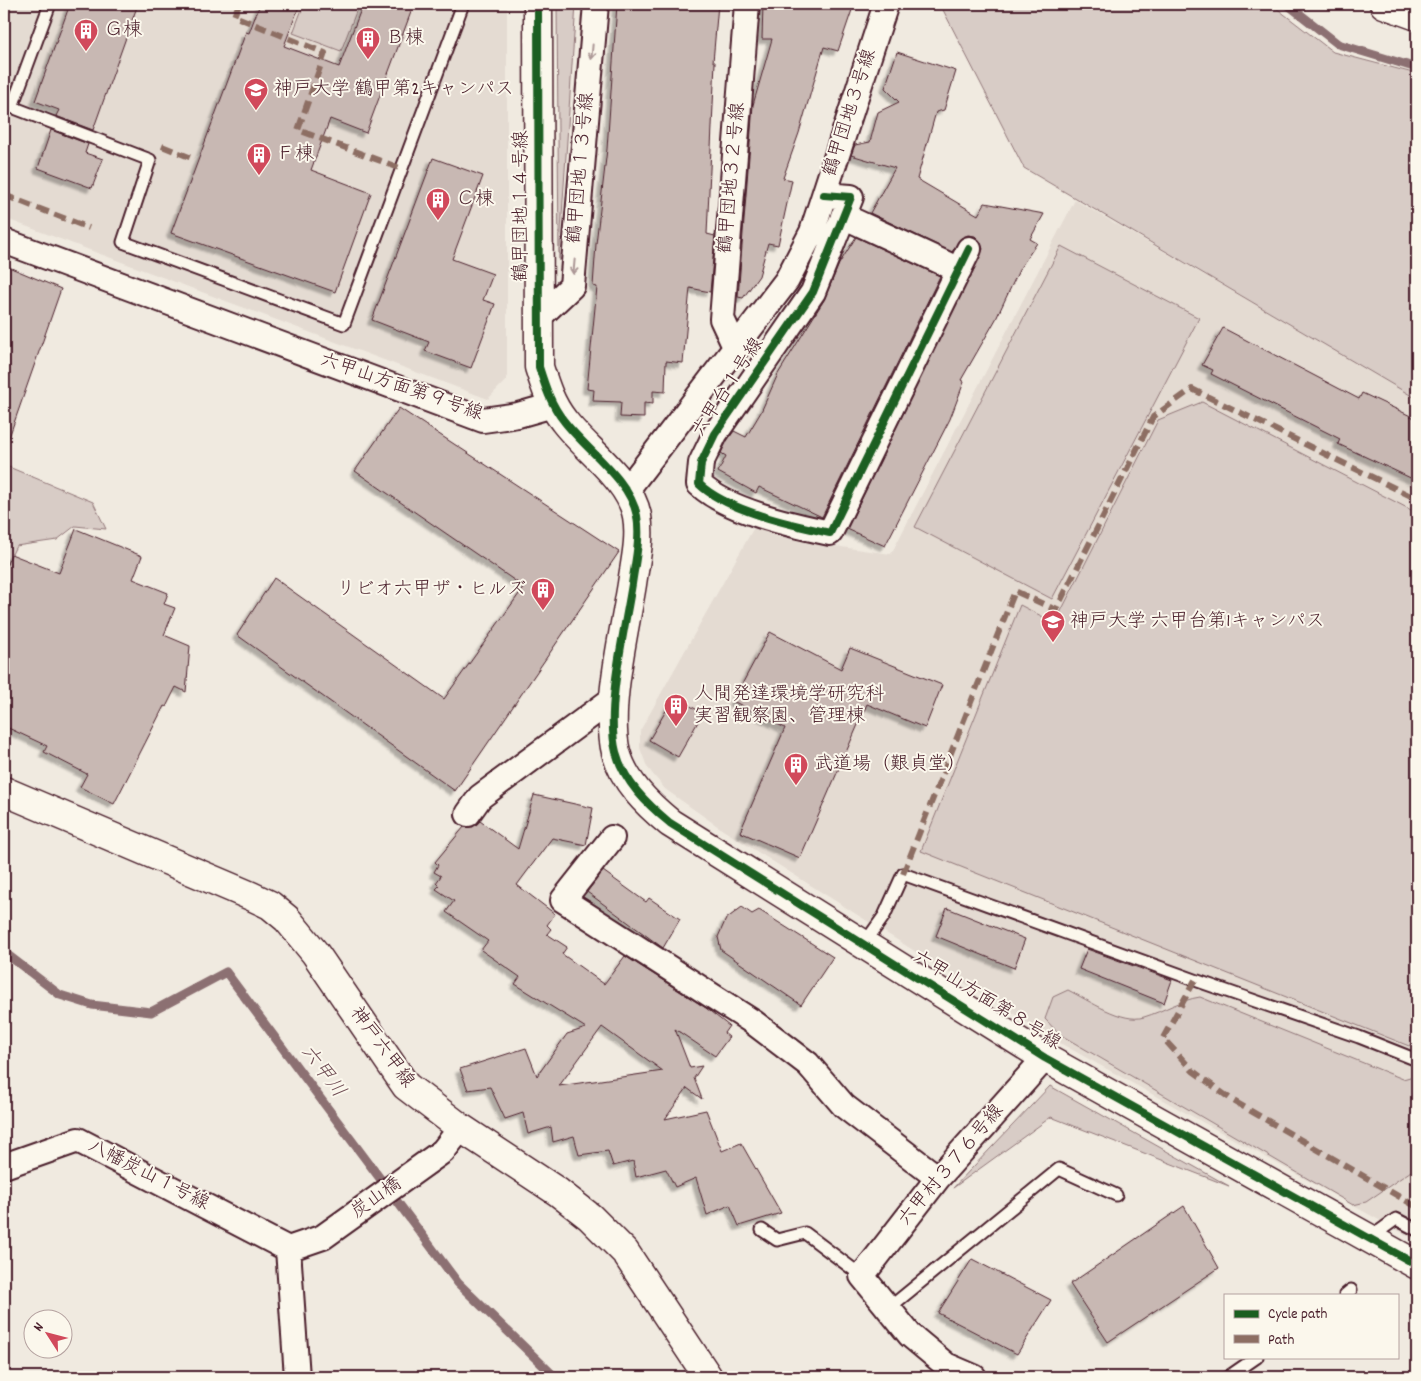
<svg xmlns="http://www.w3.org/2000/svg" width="1421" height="1381" viewBox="0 0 1421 1381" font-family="Dekko,'Klee One',sans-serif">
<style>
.built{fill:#e4dbd2}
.green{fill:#d8ccc6;stroke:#917678}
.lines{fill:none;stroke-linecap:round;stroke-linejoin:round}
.stream{stroke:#8c6f72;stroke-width:9}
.building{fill:#c8b8b3;stroke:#4a1f2b;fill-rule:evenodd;filter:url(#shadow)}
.service-casing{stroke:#4a1f2b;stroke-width:15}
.minor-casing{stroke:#4a1f2b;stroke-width:28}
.tertiary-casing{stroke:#4a1f2b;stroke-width:31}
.primary-casing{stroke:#4a1f2b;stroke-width:31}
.service{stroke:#fbf7ec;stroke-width:11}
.minor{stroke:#fbf7ec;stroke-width:24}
.tertiary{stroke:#fbf7ec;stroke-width:28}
.primary{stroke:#fbf7ec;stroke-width:28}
.quiet{stroke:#8d6e63;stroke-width:6;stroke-dasharray:12 6;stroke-linecap:butt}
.cycleway-casing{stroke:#fbf7ec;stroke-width:11}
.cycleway{stroke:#1b5e20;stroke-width:8}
.oneway{stroke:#ab9695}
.labels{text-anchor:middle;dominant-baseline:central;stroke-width:4;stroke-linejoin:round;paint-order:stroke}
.poi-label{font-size:19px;fill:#4a1f2b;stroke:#fbf7ec;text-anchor:start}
.street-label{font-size:19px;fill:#4a1f2b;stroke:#fbf7ec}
.water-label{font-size:20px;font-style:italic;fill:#704e55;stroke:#fbf7ec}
</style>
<defs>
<filter id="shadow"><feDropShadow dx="-4.5" dy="4.5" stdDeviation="1" flood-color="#0004"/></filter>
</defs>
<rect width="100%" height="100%" fill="#f0eae0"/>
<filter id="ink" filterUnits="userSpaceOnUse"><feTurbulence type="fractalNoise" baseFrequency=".02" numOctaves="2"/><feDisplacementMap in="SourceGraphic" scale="10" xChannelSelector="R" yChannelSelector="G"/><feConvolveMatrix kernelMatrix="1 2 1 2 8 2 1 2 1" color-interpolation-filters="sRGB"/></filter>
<g filter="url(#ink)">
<path class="built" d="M4,4H507V379L488,399L4,218Z
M1075,200L1417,398V1241L1060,1043L723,830L665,789L647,767L640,748V731L757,522L834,546L891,554Z"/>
<path class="green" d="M304,4H359L341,51L293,33Z
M557,4H576L559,261Z
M940,4H1271L1333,52L1417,74V399L1024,168Z
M1061,246L1199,318L1052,599L915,527Z
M1202,402L1417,513V1037L1409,1046L921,851L1020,605L1055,623L1158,420Z
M4,465L93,502L106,529L75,526L57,540L16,546L4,570Z
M1068,990C1088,1000 1123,1024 1144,1017C1164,1011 1180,1000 1200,997L1403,1079L1417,1075V1167L1366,1202L1353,1205L1059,1034L1045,1019L1053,997Z
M1050,1086L1229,1186L1051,1117L953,1188Z"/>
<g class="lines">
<path class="stream" d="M1287,4L1338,44L1417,68
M4,952L60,995L92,1005L151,1012L226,972L458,1283L555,1377"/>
</g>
<path class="building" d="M70,4H138L93,130L56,116L59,110L35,101Z
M260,4H300L284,46L339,67L363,4H414L366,133L330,119L311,170L371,193L335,292L171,233L246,32L249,33Z
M617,4H718L713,62H715L707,234L715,236L710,292L690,288L683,363L666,361L665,392L653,391V404L644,403V418L620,417L621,402L593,401L594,390L587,389L597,287L593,286L596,244L607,149Z
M763,4H854L838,51L824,47L799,133L783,178L792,180L778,245L768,243L759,276L743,298L738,297L753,105L772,39H762Z
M897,52L956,71L944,110L936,112L917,179L978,215L985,203L1044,214L1030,239L1037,243L1020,268L996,319L961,380L964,382L950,419L885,546L847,529L983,249L980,241L975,236L968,235L961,238L952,252L870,213L895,168L851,155L855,145L870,142L878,112L899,102L885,88Z
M51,130L88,144L85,153L103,159L92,188L38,168Z
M433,158L483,176L452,259L493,274L483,300L495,304L471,368L425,351L429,342L372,320Z
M856,237L940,276L822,517L759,487L756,493L718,472L726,456L721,453L727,441L734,431L746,437L761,412L778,374L824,300L839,264Z
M4,265L61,289L7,443L4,442Z
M1223,328L1359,399L1362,393L1417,419V481L1338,444L1340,439L1211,374L1213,370L1202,365Z
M399,408L619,552L455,791L237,635L274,578L444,699L524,587L355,471Z
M76,529L142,556L133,579L168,593L164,604L175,608L164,635L190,646L186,692L176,687L166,707L164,706L114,804L80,787L87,774L44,752L47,746L4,726V572L11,554L59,573Z
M770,632L841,669L850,648L942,685L925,728L867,704L800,858L740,832L785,728L733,701Z
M674,697L703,713L678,757L649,740Z
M534,795L593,808L586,845L552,838L517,885L555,914L547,925L551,929L547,934L567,947L562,954L604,984L625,956L706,1008L729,1026L724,1033L729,1037L715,1056L675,1029L690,1068L702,1066L694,1078L702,1099L687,1088L665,1119L706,1110L722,1151L741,1143L781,1213L739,1226L730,1205L707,1215L696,1178L675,1187L666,1169L636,1177L633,1161L613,1166L608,1151L579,1155L574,1136L553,1142L551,1127L528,1134L523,1113L505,1119L490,1087L468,1090L460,1069L526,1048L537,1076L567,1034L586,1028L515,984L520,977L481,950L488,941L446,912L454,901L436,889L439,886L436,883L441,876L434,872L438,865L435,862L464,827H473L480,821L518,849ZM602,1027L663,1071L559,1086Z
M603,871L646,902L649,898L680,919L663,948L587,892Z
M742,907L752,914L759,910L833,957L801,1005L721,950L718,937L726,919Z
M947,908L1025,939L1014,968L936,936Z
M1087,949L1172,980L1164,1003L1079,969Z
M1184,1206L1219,1268L1108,1342L1070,1284Z
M972,1259L1051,1300L1017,1354L938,1313Z"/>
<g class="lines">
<defs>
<path id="service" d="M50,4L12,107L150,160L123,242L344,324L463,4
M864,944L884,916L903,874L1195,980L1359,1037L1417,1060
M762,1230L777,1240L805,1233L862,1276
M1370,1238L1396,1219L1417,1230
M1345,1295L1351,1290
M889,1308L1059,1169L1116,1195
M1228,1377L1257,1357"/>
<path id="minor" d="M824,195L851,197L813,292L715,434L701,463L699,484C727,511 792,525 830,533L969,249
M843,216L959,270
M4,241L483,420L518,415L553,405
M538,318L572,286L596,4
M736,349L722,319L747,4
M626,491L787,280L812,232L886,4
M468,814L480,797L614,698
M612,838L563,900L753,1022L808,1064L844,1106L938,1178
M4,1166L78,1140L288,1249
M288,1249L323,1237L443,1151L461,1128
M288,1249L297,1377
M974,1377L946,1365L910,1335L862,1276L938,1178L1045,1058"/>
<path id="tertiary" d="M538,4L539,367C545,386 551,405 564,421C586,450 630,479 637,516C641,539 635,562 632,584C625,629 605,710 616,752C624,782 647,804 670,823L1045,1058L1417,1265"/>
<path id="primary" d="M1384,4L1417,16
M4,791L251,896L270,905L287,919L315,953L406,1086L461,1128L558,1192L590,1217L625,1252L708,1377"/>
</defs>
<use href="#service" class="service-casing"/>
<use href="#minor" class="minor-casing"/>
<use href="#tertiary" class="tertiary-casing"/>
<use href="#primary" class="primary-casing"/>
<use href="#service" class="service"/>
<use href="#minor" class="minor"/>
<use href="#tertiary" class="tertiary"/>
<use href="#primary" class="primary"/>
<path class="quiet" d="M239,4L234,16L325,53L298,130L402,169
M162,146L194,159
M4,195L89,228
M903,874L1015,591L1056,610L1153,417L1192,389L1417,499
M1195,980L1163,1038L1193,1071L1232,1100L1417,1207"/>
<defs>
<path id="cycleway" d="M538,4L539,367C545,386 551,405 564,421C586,450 630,479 637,516C641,539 635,562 632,584C625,629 605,710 616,752C624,782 647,804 670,823L1045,1058L1417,1265
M824,195L851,197L813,292L715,434L701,463L699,484C727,511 792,525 830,533L969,249"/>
</defs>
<use href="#cycleway" class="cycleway-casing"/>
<use href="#cycleway" class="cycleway"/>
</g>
<defs><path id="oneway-shaft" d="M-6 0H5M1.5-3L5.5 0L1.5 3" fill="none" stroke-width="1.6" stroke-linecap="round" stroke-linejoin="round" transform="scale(1.25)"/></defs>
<g class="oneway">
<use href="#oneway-shaft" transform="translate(592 52) rotate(95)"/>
<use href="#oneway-shaft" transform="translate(574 267) rotate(95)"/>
</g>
</g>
<defs>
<symbol id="building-pin" viewBox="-11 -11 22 30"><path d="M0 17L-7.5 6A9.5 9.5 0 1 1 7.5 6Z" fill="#d1495b" stroke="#fbf7ec"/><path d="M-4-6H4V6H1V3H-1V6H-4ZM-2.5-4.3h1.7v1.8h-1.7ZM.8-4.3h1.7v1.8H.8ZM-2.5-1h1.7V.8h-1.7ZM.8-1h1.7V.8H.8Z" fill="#fff"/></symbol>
<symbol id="university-pin" viewBox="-11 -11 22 30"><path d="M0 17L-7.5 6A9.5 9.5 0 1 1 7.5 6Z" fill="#d1495b" stroke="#fbf7ec"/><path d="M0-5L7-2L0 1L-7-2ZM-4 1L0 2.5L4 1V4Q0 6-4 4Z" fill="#fff"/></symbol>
</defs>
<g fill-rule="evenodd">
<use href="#building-pin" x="72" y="17" width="28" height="38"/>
<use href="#building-pin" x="354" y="25" width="28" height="38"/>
<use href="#university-pin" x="242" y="76" width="28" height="38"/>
<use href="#building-pin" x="245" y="141" width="28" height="38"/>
<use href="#building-pin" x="424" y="186" width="28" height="38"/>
<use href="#building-pin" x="529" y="576" width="28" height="38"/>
<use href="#university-pin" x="1039" y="608" width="28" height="38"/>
<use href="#building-pin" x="662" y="692" width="28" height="38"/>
<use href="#building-pin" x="782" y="751" width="28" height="38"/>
</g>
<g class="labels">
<g class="poi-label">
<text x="104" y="31">Ｇ棟</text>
<text x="386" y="39">Ｂ棟</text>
<text x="274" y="90">神戸大学 鶴甲第2キャンパス</text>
<text x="276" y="155">Ｆ棟</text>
<text x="456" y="200">Ｃ棟</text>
<text x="526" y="590" text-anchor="end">リビオ六甲ザ・ヒルズ</text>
<text x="1070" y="622">神戸大学 六甲台第1キャンパス</text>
<text x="694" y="695">人間発達環境学研究科<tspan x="694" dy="22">実習観察園、管理棟</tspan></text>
<text x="814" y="765">武道場（艱貞堂）</text>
</g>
<g class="street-label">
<text transform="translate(851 113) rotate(-72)">鶴甲団地３号線</text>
<text transform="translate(582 168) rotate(-85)">鶴甲団地１３号線</text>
<text transform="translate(733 178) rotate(-85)">鶴甲団地３２号線</text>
<text transform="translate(522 206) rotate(-90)">鶴甲団地１４号線</text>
<text transform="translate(401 388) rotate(19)">六甲山方面第９号線</text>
<text transform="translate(729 388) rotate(-57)">六甲台１号線</text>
<text transform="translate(986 1001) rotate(32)">六甲山方面第８号線</text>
<text transform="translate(381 1048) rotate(54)">神戸六甲線</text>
<text transform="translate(952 1166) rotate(-50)">六甲村３７６号線</text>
<text transform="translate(148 1176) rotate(27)">八幡炭山１号線</text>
<text transform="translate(377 1199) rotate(-35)">炭山橋</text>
</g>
<g class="water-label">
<text transform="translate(322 1072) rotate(53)">六甲川</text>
</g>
</g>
<rect width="1421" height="1381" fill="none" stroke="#fbf7ec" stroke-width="20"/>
<rect x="10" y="10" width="1401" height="1361" fill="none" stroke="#4a1f2b" stroke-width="2" filter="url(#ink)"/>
<rect x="1224" y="1294" width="175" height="65" fill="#fbf7ec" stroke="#b4a19f"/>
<rect x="1234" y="1310" width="25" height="8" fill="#1b5e20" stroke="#b4a19f"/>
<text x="1268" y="1318" font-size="15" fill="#4a1f2b">Cycle path</text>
<rect x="1234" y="1335" width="25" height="8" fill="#8d6e63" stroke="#b4a19f"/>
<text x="1268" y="1344" font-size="15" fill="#4a1f2b">Path</text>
<g transform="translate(48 1334) rotate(306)"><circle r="24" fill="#fbf7ec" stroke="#b4a19f"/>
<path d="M0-4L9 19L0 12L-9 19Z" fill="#d1495b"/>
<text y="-8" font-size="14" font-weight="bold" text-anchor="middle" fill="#4a1f2b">N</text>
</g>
</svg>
